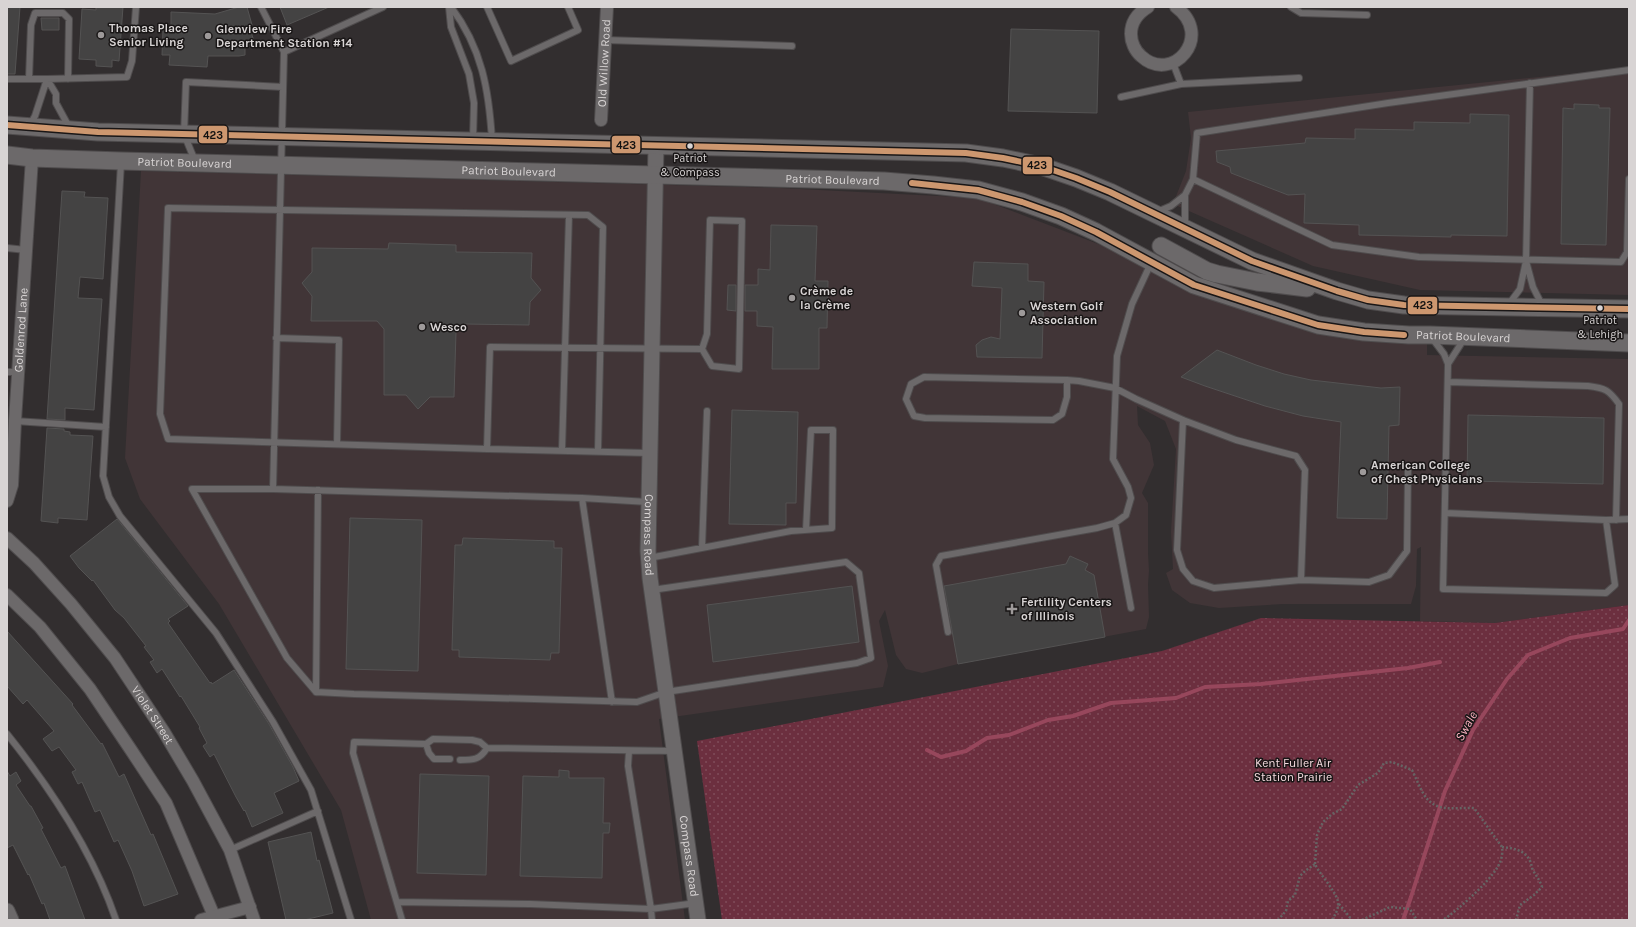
<svg xmlns="http://www.w3.org/2000/svg" width="1636" height="927" viewBox="0 0 1636 927" font-family="Karla,sans-serif">
<style>
.built{fill:#413537}
.park{fill:url(#park-dots)}
.lines{fill:none;stroke-linecap:round;stroke-linejoin:round}
.stream{stroke:#97475c;stroke-width:4}
.building{fill:#444343;stroke:#545353}
.service-casing{stroke:#4f4c4d;stroke-width:8}
.minor-casing{stroke:#4f4c4d;stroke-width:14}
.tertiary-casing{stroke:#4f4c4d;stroke-width:17}
.secondary-casing{stroke:#4f4c4d;stroke-width:19}
.path{stroke:#666464;stroke-width:2.5;stroke-dasharray:2 2;stroke-linecap:butt}
.service{stroke:#6c696a;stroke-width:6}
.minor{stroke:#6c696a;stroke-width:12}
.tertiary{stroke:#6c696a;stroke-width:15}
.secondary{stroke:#6c696a;stroke-width:17}
.bus-1-casing{stroke:#191616;stroke-width:9}
.bus-1{stroke:#cd976f;stroke-width:6}
.poi-dot{fill:#9e9a9a;stroke:#191616;stroke-width:1.5}
.bus-dot{fill:#d8d4d4;stroke:#191616;stroke-width:1.5}
.labels{text-anchor:middle;dominant-baseline:central;stroke-width:3;stroke-linejoin:round;paint-order:stroke}
.bus-label{font-size:11px;fill:#d8d4d4;stroke:#191616}
.poi-label{font-size:12px;font-weight:bold;fill:#d8d4d4;stroke:#191616;text-anchor:start}
.street-label{font-size:12px;fill:#d8d4d4;stroke:#191616}
.park-label{font-size:12px;fill:#f4dade;stroke:#191616}
.water-label{font-size:13px;font-style:italic;fill:#feb4c3;stroke:#191616}
.line-badge{stroke:#191616;stroke-width:1.5}
.pale-badge-label{font-size:11px;text-anchor:middle;font-weight:bold;fill:#111}
</style>
<defs>
<pattern id="park-dots" width="8" height="8" patternUnits="userSpaceOnUse"><rect width="8" height="8" fill="#6c2f3f"/><path d="M2 2h.1M6 6h.1" fill="none" stroke="#804c5a" stroke-width="1.8" stroke-linecap="round"/></pattern>
</defs>
<rect width="100%" height="100%" fill="#322e2f"/>
<path class="built" d="M1629,68V295L1420,290L1313,266L1173,204L1186,171L1191,138L1188,112Z
M141,171L780,188L978,198L1119,252L1205,294L1306,330L1427,343V355L1629,359V605L1495,623L1420,621L1421,547L1417,549L1416,586L1411,604H1283L1219,608L1190,603L1172,590L1166,573L1173,569L1171,532L1176,449L1165,421L1137,406L1138,425L1150,443L1154,465L1142,493L1148,503V553L1149,571L1148,584L1149,617L1146,629L958,664L922,673L906,669L896,655L885,610L879,621L888,666L883,687L659,719L685,920H371L341,810L219,604L140,499L125,458Z"/>
<path class="park" d="M1629,605V920H722L697,741L1162,651L1261,618L1495,623Z"/>
<g class="lines">
<path class="stream" d="M927,750L941,757L966,751L987,738L1009,735L1048,720L1073,716L1111,703L1176,698L1205,687L1261,684L1353,674L1408,668L1440,662
M1403,920L1411,897L1445,791L1473,730L1507,679L1528,655L1570,638L1623,629L1629,620"/>
</g>
<path class="building" d="M7,7H20L15,74H7Z
M96,7H123L119,61L112,60V67L96,66V60L79,59L82,9L96,10Z
M239,7H247L252,25L249,26L255,44L245,46V55L239,56H208L207,67L169,65L170,55H162L163,29L171,26V12L215,14Z
M280,7H329L287,25Z
M41,18H59V30H42Z
M1011,29L1099,31L1097,113L1008,111Z
M1574,104L1599,105V108H1610L1606,245L1561,244L1563,108L1574,109Z
M1470,114L1509,115L1507,236L1451,235V237L1359,235V225L1304,223L1305,194L1288,195L1231,173L1230,167L1217,162L1216,151L1305,143L1306,138L1355,139V129L1414,130V122L1470,123Z
M62,191L85,192L84,197L108,198L103,279L80,277L78,298L102,299L94,410L65,408V420L47,419Z
M771,225L817,226L815,281H828L827,328H819V369H772L773,327L757,326V311H745V285H758V269L770,270Z
M389,243L456,245V252L532,253L531,278L541,290L530,302L529,325L464,324L456,332L454,397H430L418,409L406,395H384V329L377,321H311L312,296L302,283L312,272V248L388,249Z
M974,262L1028,264V281L1044,282L1042,358L977,357L976,345L982,340L991,337L1000,339L1002,288L972,286Z
M728,285H736V311L727,310Z
M1217,350L1256,365L1284,374L1311,380L1381,388L1400,387L1399,425L1389,426L1387,519L1337,518L1341,422L1303,416L1265,406L1205,386L1181,377Z
M732,410L798,412L796,503H786V525L729,524Z
M1468,415L1604,418L1603,484L1467,481Z
M47,428L64,429V431L70,432V435L93,436L87,520L58,518V523L41,521Z
M350,518L422,520L418,671L346,669Z
M117,519L188,606L168,619L170,621L168,623L210,683L211,682L212,684L234,670L269,724L293,767L299,781L274,793L283,813L252,827L245,810L244,811L236,797L214,754L210,757L203,746L207,743L199,728L200,727L181,696L180,697L162,669L157,673L150,662L154,660L144,647L146,646L124,618L115,610L93,580L92,581L79,568L70,556Z
M463,538L554,541V548H562L559,653H551L550,660L459,657V650H452L455,545H462Z
M1070,556L1088,564L1085,570L1094,575L1105,637L958,664L944,586L1066,564Z
M852,586L859,642L713,662L707,605Z
M7,631L73,704L72,705L101,744L102,743L119,777L124,774L151,835L153,834L178,894L144,906L132,871L118,840L114,842L100,810L95,812L82,782L78,784L72,772L76,770L59,747L52,751L43,739L54,731L27,700L23,704L7,686Z
M559,770L569,771V778H604L603,823H610L609,833H603L602,878L520,876L523,776L559,777Z
M7,771L10,776L16,772L21,781L16,785L30,806H31L43,828L41,829L61,868L65,866L85,920H50L44,903L42,904L29,874L28,875L13,845L7,848Z
M420,774L489,776L486,875L417,873Z
M311,832L317,861L319,860L333,913L304,920H286L268,842Z"/>
<g class="lines">
<defs>
<path id="service" d="M261,7L284,52
M383,7L284,52L273,489L582,498
M449,7L451,27L469,74L474,103L473,139
M451,7C482,48 489,90 492,141
M487,7L511,61L578,30L568,7
M1291,7L1301,13L1367,15
M605,40L792,46
M1173,63L1181,84L1299,78
M1629,70L1388,103L1197,133L1193,179L1332,245L1419,257L1621,262L1627,252L1629,179
M7,79H47L127,77L132,61L136,7
M29,79L31,25L35,13H63L69,19L68,79
M1121,97L1181,84
M30,125L35,116L47,79L56,94V103L69,127
M195,161L184,134L186,82L283,87
M121,163L103,476L109,497L120,516L216,633L273,722L311,790L351,920
M1185,195L1193,179
M1157,212L1171,206L1185,195V225
M7,248L26,250
M1526,261L1530,83
M1509,304L1520,289L1526,261L1533,287L1542,305
M276,338L339,340L337,444
M1432,338L1444,354L1448,364L1464,339
M1448,364L1443,589L1606,593L1615,585L1606,520L1629,519
M7,372H19
M1067,380V397L1062,414L1053,420L925,418L914,416L906,399L911,384L924,377L1067,380L1079,381L1115,388L1136,399L1183,420L1236,440L1296,456L1305,470L1301,580L1369,582L1389,575L1407,551L1408,470
M1448,382L1588,386C1605,388 1609,390 1619,404L1616,520
M1183,420L1177,550L1183,569L1193,581L1214,588L1301,580
M15,421L106,427
M487,449L168,439L160,414L168,208L588,215L603,227L598,451
M562,450L569,215
M649,453L487,449L490,347L702,349L712,366L739,369L742,221L710,220L707,334L702,349
M273,489H192L287,658L316,692
M318,490L316,692L354,694L637,702L666,692L857,663L871,658L859,573L846,562L652,590
M1445,513L1606,520
M1115,523L1131,608
M702,548L707,411
M649,558L791,531L832,528L833,430H811L806,530
M948,632L936,565L941,556L1097,528L1115,523L1126,515L1131,498L1128,487L1113,459L1117,356L1132,304L1151,263
M612,702L582,498L648,502
M7,734C52,790 93,852 116,920
M426,744L429,753L434,759H450
M629,751L628,766L651,909L696,903
M460,760C473,760 480,760 487,748
M230,850L318,811
M397,902L530,904L651,909L652,920
M402,920L353,753L354,742L426,744L433,739L472,740L480,742L487,748L674,751"/>
<g id="minor">
<path d="M1148,7C1138,13 1131,22 1131,34C1131,42 1135,51 1141,56C1172,85 1215,36 1176,7"/>
<path id="s1" d="M601,120L607,7"/>
<path id="s2" d="M7,501L12,485L15,421L32,158"/>
<path id="s3" d="M7,538L34,563L71,604L115,658L164,732L193,781L230,850L254,920"/>
<path d="M7,595L40,627L90,689L131,750L166,803L214,916"/>
<path d="M201,920L250,907"/>
</g>
<g id="tertiary">
<path id="s4" d="M656,146L648,551L650,578L698,920"/>
<path d="M7,911L11,920"/>
</g>
<g id="secondary">
<path d="M7,125L98,132L966,153L1003,158L1041,166L1076,178L1110,192L1252,261L1337,291L1368,300L1404,305L1629,309"/>
<path id="s5" d="M7,155L32,158L121,161L884,181L933,185L978,190L1022,202L1061,216L1096,232L1194,285L1318,325L1364,332L1409,335H1430L1629,343"/>
<path d="M1161,246L1207,271L1217,274L1257,282L1307,288"/>
</g>
</defs>
<use href="#service" class="service-casing"/>
<use href="#minor" class="minor-casing"/>
<use href="#tertiary" class="tertiary-casing"/>
<use href="#secondary" class="secondary-casing"/>
<path class="path" d="M1502,847C1513,848 1525,850 1530,861C1532,864 1531,867 1533,870C1536,876 1540,880 1542,887L1534,895L1520,905L1516,920
M1315,864L1317,835L1323,822L1332,814L1342,809L1358,785L1378,773L1384,763L1392,762L1412,770C1416,778 1419,786 1423,793C1435,814 1454,807 1474,808L1502,847C1503,855 1501,862 1497,868C1488,883 1458,910 1443,920
M1339,904L1352,920
M1278,920L1286,911L1288,901L1295,895L1300,876L1305,871L1315,864C1319,874 1340,895 1338,905C1338,910 1335,915 1332,920
M1362,920L1390,907L1410,909L1417,920"/>
<use href="#service" class="service"/>
<use href="#minor" class="minor"/>
<use href="#tertiary" class="tertiary"/>
<use href="#secondary" class="secondary"/>
<defs>
<path id="bus-1" d="M7,125L98,132L966,153L1003,158L1041,166L1076,178L1110,192L1252,261L1337,291L1368,300L1404,305L1629,309
M912,183L978,190L1022,202L1061,216L1096,232L1194,285L1318,325L1364,332L1404,335"/>
</defs>
<use href="#bus-1" class="bus-1-casing"/>
<use href="#bus-1" class="bus-1"/>
</g>
<g class="poi-dot">
<circle cx="101" cy="35" r="4"/>
<circle cx="208" cy="36" r="4"/>
<circle cx="792" cy="298" r="4"/>
<circle cx="1022" cy="313" r="4"/>
<circle cx="422" cy="327" r="4"/>
<circle cx="1363" cy="472" r="4"/>
<path d="M1010 603h4v4h4v4h-4v4h-4v-4h-4v-4h4z"/>
</g>
<g class="bus-dot">
<circle cx="690" cy="146" r="3.5"/>
<circle cx="1600" cy="308" r="3.5"/>
</g>
<g class="labels">
<g class="bus-label">
<text x="690" y="158">Patriot<tspan x="690" dy="14">&amp; Compass</tspan></text>
<text x="1600" y="320">Patriot<tspan x="1600" dy="14">&amp; Lehigh</tspan></text>
</g>
<g class="poi-label">
<text x="109" y="28">Thomas Place<tspan x="109" dy="14">Senior Living</tspan></text>
<text x="216" y="29">Glenview Fire<tspan x="216" dy="14">Department Station #14</tspan></text>
<text x="800" y="291">Crème de<tspan x="800" dy="14">la Crème</tspan></text>
<text x="1030" y="306">Western Golf<tspan x="1030" dy="14">Association</tspan></text>
<text x="430" y="327">Wesco</text>
<text x="1371" y="465">American College<tspan x="1371" dy="14">of Chest Physicians</tspan></text>
<text x="1021" y="602">Fertility Centers<tspan x="1021" dy="14">of Illinois</tspan></text>
</g>
<g class="street-label">
<text stroke="none"><textPath href="#s1" startOffset="57">Old Willow Road</textPath></text>
<text stroke="none"><textPath href="#s5" startOffset="178">Patriot Boulevard</textPath></text>
<text stroke="none"><textPath href="#s5" startOffset="502">Patriot Boulevard</textPath></text>
<text stroke="none"><textPath href="#s5" startOffset="826">Patriot Boulevard</textPath></text>
<text stroke="none"><textPath href="#s2" startOffset="172">Goldenrod Lane</textPath></text>
<text stroke="none"><textPath href="#s5" startOffset="1485">Patriot Boulevard</textPath></text>
<text stroke="none"><textPath href="#s4" startOffset="389">Compass Road</textPath></text>
<text stroke="none"><textPath href="#s3" startOffset="230">Violet Street</textPath></text>
<text stroke="none"><textPath href="#s4" startOffset="713">Compass Road</textPath></text>
</g>
<g class="park-label">
<text x="1293" y="763">Kent Fuller Air<tspan x="1293" dy="14">Station Prairie</tspan></text>
</g>
<g class="water-label">
<text transform="translate(1466 726) rotate(-61)">Swale</text>
</g>
</g>
<g class="line-badge">
<rect x="198" y="125" width="30" height="19" rx="4" fill="#cd976f"/>
<rect x="611" y="135" width="30" height="19" rx="4" fill="#cd976f"/>
<rect x="1022" y="156" width="31" height="19" rx="4" fill="#cd976f"/>
<rect x="1407" y="296" width="31" height="19" rx="4" fill="#cd976f"/>
</g>
<g class="pale-badge-label">
<text x="213" y="139">423</text>
<text x="626" y="149">423</text>
<text x="1037" y="169">423</text>
<text x="1423" y="309">423</text>
</g>
<rect width="1636" height="927" fill="none" stroke="#d8d4d4" stroke-width="16"/>
</svg>
